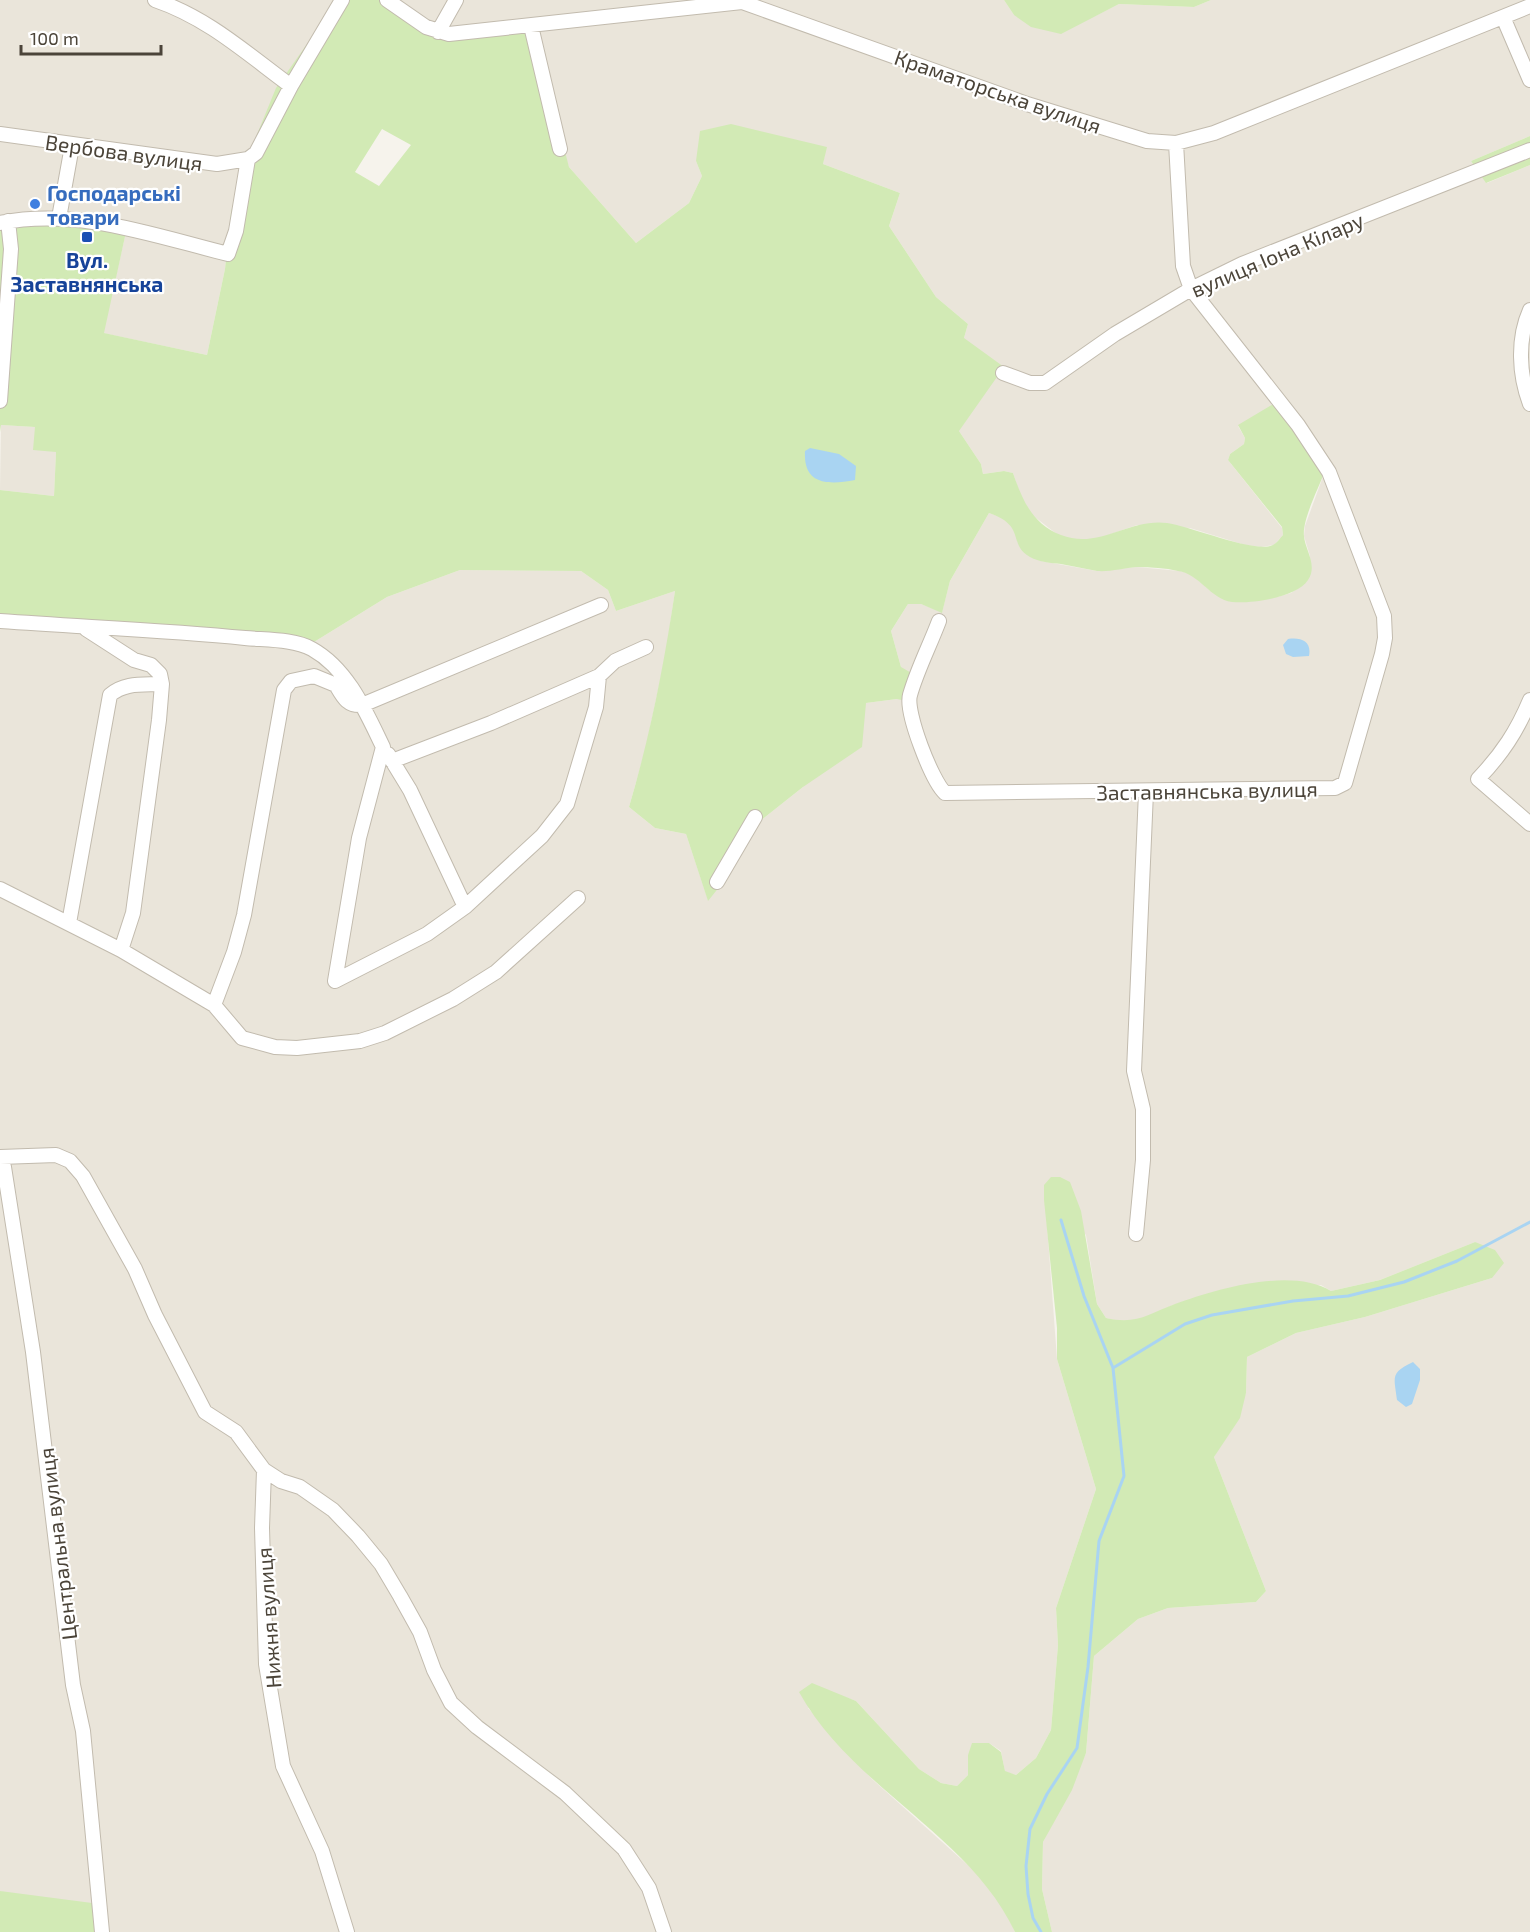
<svg xmlns="http://www.w3.org/2000/svg" width="1530" height="1932" viewBox="0 0 1530 1932" font-family="'Exo 2',sans-serif">
<style>
.residential{fill:#eae5da}
.green{fill:#d2eab5;fill-rule:evenodd}
.water{fill:#a9d4f2}
.lines{fill:none;stroke-linecap:round;stroke-linejoin:round}
.stream{stroke:#a9d4f2;stroke-width:3}
.minor-casing{stroke:#c2bbae;stroke-width:16}
.minor{stroke:#fff;stroke-width:14}
.shop-dot{fill:#3f7fe0;stroke:#fff;stroke-width:2}
.transit-dot{fill:#1a4fb4;stroke:#fff;stroke-width:2}
.labels{text-anchor:middle;dominant-baseline:central;stroke-width:4.5;stroke-linejoin:round;paint-order:stroke}
.street-label{font-size:21px;fill:#4b4439;stroke:#fff}
.shop-label{font-size:21px;font-weight:bold;fill:#366cbe;stroke:#fff;text-anchor:start}
.transit-label{font-size:21px;font-weight:bold;fill:#164399;stroke:#fff}
</style>
<rect width="100%" height="100%" fill="#f6f3ec"/>
<path class="residential" d="M0,0H338L231,212L225,269L207,355L103,333L126,232L0,225Z
M388,0H1004L1014,15L1095,16L1119,4L1194,7L1211,0H1530V136L1471,161L1487,183L1530,165V1932H1052L1042,1889L1043,1842L1086,1753L1094,1656L1138,1619L1168,1608L1256,1602L1266,1591L1214,1457L1246,1393L1247,1357L1296,1333L1365,1317L1492,1278L1475,1242L1380,1280L1331,1291L1321,1285L1173,1305L1145,1318L1123,1322L1106,1318L1097,1304L1086,1235L1044,1185L1057,1359L1096,1489L1056,1608L1058,1645L1051,1730L1036,1758L1016,1775L1005,1772L1001,1751L989,1743L968,1755V1775L957,1786L941,1783L919,1769L856,1701L842,1696L808,1708L872,1779L980,1876L1006,1912L1015,1932H97L0,1891V616L314,642L387,597L460,570L581,571L608,590L616,611L675,591L666,653L645,751L629,807L655,828L686,834L708,900L755,825L803,787L866,703L897,699L901,667L891,631L908,604H921L942,612L950,581L989,513L1006,519L1012,525L1021,548L1041,561L1097,571L1137,567L1180,571L1191,574L1212,592L1277,597L1291,593L1300,587L1310,556L1304,536L1305,526L1325,471L1238,426L1245,438L1244,444L1230,454L1228,460L1282,528L1283,535L1274,545L1261,547L1245,545L1190,528L1137,525L1097,539H1071L1058,535L1031,514L1020,495L1013,473L1004,471L983,474L981,464L959,431L964,338L968,324L936,297L889,226L900,193L823,164L826,147L696,161L702,176L689,203L636,243L569,167L561,144L450,32Z
M1,425L36,427L56,452L54,496L0,490Z"/>
<path class="green" d="M338,0H388L450,32L532,25L569,167L636,243L689,203L702,176L696,161L700,131L731,124L827,147L823,164L900,193L889,226L936,297L968,324L964,338L1004,367L959,431L981,464L983,474L1004,471L1013,473C1022,499 1032,524 1061,535C1099,550 1129,518 1167,523C1190,526 1256,554 1273,545C1277,543 1280,538 1283,535L1282,527L1228,460L1230,454L1244,444L1245,438L1238,425L1275,403L1325,471C1319,487 1302,520 1304,536C1305,550 1318,565 1308,580C1298,597 1251,604 1232,602C1210,599 1200,574 1178,571C1165,568 1151,567 1137,567C1124,568 1110,572 1097,571C1085,569 1073,566 1061,564C1051,563 1039,562 1030,557C1007,544 1027,526 989,513L950,581L942,613L921,604H908L891,631L901,667L920,678L911,702L897,699L866,703L862,747L803,787L755,825L724,881L708,901L686,834L655,828L629,807C650,736 664,665 675,591L616,611L608,590L581,571L460,570L387,597L314,642L0,616V490L54,496L56,452L33,450L35,427L1,425L0,432V225L54,215L126,232L104,333L207,355L225,269L231,212L242,171L276,88ZM382,129L411,145L379,186L355,172Z
M1004,0H1211L1194,7L1119,4L1061,34L1031,27L1014,15Z
M1530,136V165L1486,183L1471,161Z
M1051,1177H1060L1070,1182L1081,1211L1097,1304L1106,1318C1137,1325 1148,1314 1175,1304C1217,1289 1291,1267 1331,1291L1380,1280L1475,1242L1495,1250L1504,1263L1492,1278L1365,1317L1296,1333L1247,1357L1246,1393L1240,1418L1214,1457L1266,1591L1256,1602L1168,1608L1138,1619L1094,1656L1086,1753L1072,1790L1043,1842L1042,1889L1052,1932H1015C969,1834 852,1788 799,1692L812,1683L856,1701L919,1769L941,1783L957,1786L968,1775V1755L972,1743H989L1001,1752L1005,1771L1016,1775L1036,1758L1051,1730L1058,1645L1056,1608L1096,1489L1057,1359V1328L1044,1200V1185Z
M0,1891L92,1903L97,1932H0Z"/>
<path class="water" d="M810,448L839,454L856,466L855,480C828,485 803,485 805,451Z
M1288,639C1301,637 1312,641 1309,656L1293,657L1286,654L1283,645Z
M1413,1362L1420,1369V1380L1412,1404L1406,1407L1397,1400C1394,1376 1390,1373 1413,1362Z"/>
<g class="lines">
<path class="stream" d="M1113,1368L1185,1324L1212,1315L1293,1301L1348,1296L1404,1282L1457,1261L1530,1222
M1041,1932L1033,1918L1028,1894L1026,1866L1030,1829L1047,1794L1077,1748L1088,1667L1099,1541L1124,1476L1113,1368L1084,1296L1061,1220"/>
<defs>
<path id="minor" d="M155,0C208,18 246,53 291,86
M387,0L426,27L449,34L742,2L1027,104L1147,141L1176,143L1214,133L1530,6
M1503,17L1530,80
M531,26L560,149
M438,32L456,0
M0,134L217,164L248,159L256,153L291,86L342,0
M59,218L72,146
M0,223C76,207 155,236 228,254L236,231L248,159
M1530,310C1517,339 1519,375 1530,404
M1003,373L1030,383H1045L1115,334L1191,289L1242,264L1530,150
M0,401L11,249L8,221
M0,621C82,627 164,630 245,638C266,640 294,639 312,649C348,669 366,712 383,747L359,838L335,981
M939,621C930,645 917,670 910,695C905,712 932,781 945,793L1335,788L1345,783L1382,654L1385,638L1384,616L1329,472L1298,425L1191,289L1183,266L1176,143
M86,629L134,660L151,665L160,674L162,684L159,720L133,913L121,950
M1530,700C1517,731 1502,754 1478,779L1530,824
M388,754L410,790L465,907
M392,761L491,723L599,676
M717,882L755,817
M0,889L121,950L214,1005L242,1038L275,1047L297,1048L360,1041L385,1033L453,999L496,972L578,898
M69,923L110,695C125,682 143,685 162,684
M335,981L427,934L465,907L542,836L567,804L596,707L599,676L615,661L646,647
M214,1005L234,952L244,915L284,690L291,681L314,676L336,685C343,697 347,706 362,705L601,605
M0,1157L56,1155L70,1161L83,1176L135,1269L155,1315L205,1412L236,1432L264,1470L281,1481L300,1487L333,1510L358,1536L381,1564L400,1596L420,1632L434,1670L451,1703L477,1727L565,1793L624,1849L649,1888L664,1932
M0,1157L4,1167L33,1352L73,1685L83,1731L102,1932
M1136,1234L1143,1160V1109L1134,1071L1146,792
M264,1470L262,1528L266,1664L283,1766L322,1851L347,1932"/>
</defs>
<use href="#minor" class="minor-casing"/>
<use href="#minor" class="minor"/>
</g>
<circle class="shop-dot" cx="35" cy="204" r="6"/>
<rect class="transit-dot" x="81" y="231" width="12" height="12" rx="3"/>
<g class="labels">
<g class="street-label">
<text transform="translate(998 91) rotate(19)">Краматорська вулиця</text>
<text transform="translate(124 152) rotate(8)">Вербова вулиця</text>
<text transform="translate(1277 254) rotate(-23)">вулиця Іона Кілару</text>
<text transform="translate(1207 790) rotate(-1)">Заставнянська вулиця</text>
<text transform="translate(57 1544) rotate(-97)">Центральна вулиця</text>
<text transform="translate(268 1618) rotate(-94)">Нижня вулиця</text>
</g>
<g class="shop-label">
<text x="47" y="192">Господарські<tspan x="47" dy="24">товари</tspan></text>
</g>
<g class="transit-label">
<text x="87" y="259">Вул.<tspan x="87" dy="24">Заставнянська</tspan></text>
</g>
</g>
<path d="M21 45v9h140v-9" fill="none" stroke="#4b4439" stroke-width="3"/>
<text x="30" y="45" font-size="18" fill="#4b4439" stroke="#ffffff" stroke-width="4.5" paint-order="stroke">100 m</text>
</svg>
